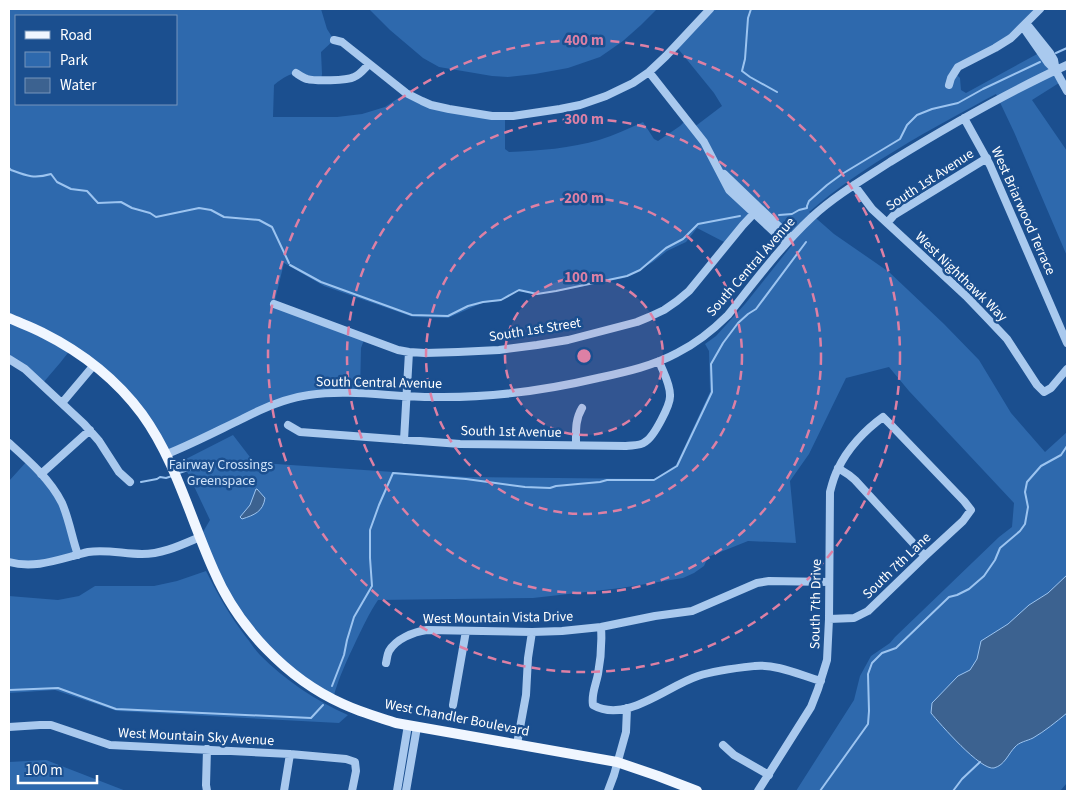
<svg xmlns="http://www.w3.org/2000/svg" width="1076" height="800" viewBox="0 0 1076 800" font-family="'Source Sans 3',sans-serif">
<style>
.green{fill:#2e69ad;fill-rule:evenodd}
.water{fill:#3c6290;stroke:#9cc4f0}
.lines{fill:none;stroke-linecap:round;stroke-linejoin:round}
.stream{stroke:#9cc4f0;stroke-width:2}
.minor{stroke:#a9c9ee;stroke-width:8}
.major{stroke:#f0f6ff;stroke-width:10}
.ring{fill:none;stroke:#dd80a5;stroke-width:2.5;stroke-dasharray:9 6}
.labels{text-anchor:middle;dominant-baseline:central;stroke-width:5;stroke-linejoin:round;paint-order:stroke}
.street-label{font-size:14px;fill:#fff;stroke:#1b4f8f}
.park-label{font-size:14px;fill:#cfe3fa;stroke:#1b4f8f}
.centre{fill:#dd80a5;stroke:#1b4f8f;stroke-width:2.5}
.ring-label{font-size:15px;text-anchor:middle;font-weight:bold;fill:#dd80a5;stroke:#1b4f8f;stroke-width:5;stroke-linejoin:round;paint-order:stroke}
</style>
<rect width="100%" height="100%" fill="#1b4f8f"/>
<path class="green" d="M9,9H321L327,29L334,40L321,52L322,74L321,80C297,73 294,69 274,85L273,117H337L362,114L385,107L406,93L431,105L505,116V149L509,152C538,151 572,148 599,140C615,135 629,128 643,122L654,139L658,141L680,126L687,119L693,128L722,106L714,93L675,45L710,9H1040L1023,27L954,72L960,78L961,90L966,93L1039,53L1059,83L1032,100L1067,151V256L1014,132L996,94C931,129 865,164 809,212L834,234L889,272L944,324L979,360L1011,413L1045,452L1067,432V783L1060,791H796L854,700L860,676L871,656L890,643L895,637L999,537L1012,527L1014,503L909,391L889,367L846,378L809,454L790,481L796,543L748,541L708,557L704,566L694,573L683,578L621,588L533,598L378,600C369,613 363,627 356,641C347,660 338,679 333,699L297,676L243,622L200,537L210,520L182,461L233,435L253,461L276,464L467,477L654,479L676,465L710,392L709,351L705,344L716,336L745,304L792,245L757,211L728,244L697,228L686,242L667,251L653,262L624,278L554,292L536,294L518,291L500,301L482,303L448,318L413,317L324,286L284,263L274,304L365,337L361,348L360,393L295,397L167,454L142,413L71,349L60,363L42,384L9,359ZM16,16H176V104H16Z
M369,9H657L641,25L623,41L600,57L568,68L535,74L508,77L492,76L439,67L423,58L390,30Z
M28,460L56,492L78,555L49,563L9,562V481Z
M206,571C218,595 230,616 246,637C251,643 255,650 260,655C285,680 316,701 348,715L339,723L117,711L55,690L9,693V596L58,600L79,596L95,586H154L177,581Z
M46,760L126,791H9V762Z"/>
<path class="water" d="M256,489H257L265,498C263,512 254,515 242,519L240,517L250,505Z
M1067,575V713C1056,722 1045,731 1033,738C1027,741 1019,742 1015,747C1008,754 1005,765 994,768C981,771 940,724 931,713L932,703L958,676L970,670L977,659L981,641L1008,624L1029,605L1048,593Z"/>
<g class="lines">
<path class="stream" d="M751,9L748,18L745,59L742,71L750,77L777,92
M1056,53L1067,48
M9,168L11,170C27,176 34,179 51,174L57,182L71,189L87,191L98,203L121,202L132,208L150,213L156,217L199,208L211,210L224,217L259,220L272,227L289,263
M807,208V206L809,201L827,185L842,174L900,139L907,125L917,115L932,109L958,103L983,89L1040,62
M779,215L792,214L799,210L807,208
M290,265L321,282L412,315L448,316L468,306L483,302L501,300L519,290L537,294L556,291L627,276L640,270L666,248L683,239L698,224L740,216
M179,473L194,468L201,470
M141,482L157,479L160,477L166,478L172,476
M332,686L344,655L347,640L354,617L372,586L370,558V530L379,505L393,473L466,479L525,487L550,488L556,486L600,482L607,480H654L677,466L712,392L711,364L723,343L738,323L748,314L756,309L806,242
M9,690L58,688L116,709L311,718L323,705
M820,791L868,724L869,711L868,674L872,663L882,653L896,648L949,597L957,595L969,589L984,576L995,560L1000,548L1020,531L1025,524L1028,507L1025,492L1027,482L1041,466L1061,455L1067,446
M953,791L962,779L980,762"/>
<path class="minor" d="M1026,23L1050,53L1054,60L1056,71
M1023,27L1048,63L1056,71L1067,91
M334,40L342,42L347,46L406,93L422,101L431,105L449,109L492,116H513L560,109L580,105L606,96L633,83L649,72L666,56L710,9
M649,72L704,142L729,190L786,243
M296,73C299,75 303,78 307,79C314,81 347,81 354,77C360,75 364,69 369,64
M949,85L951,78L958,67L995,48L1011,38L1040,9
M964,118L990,165L1067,343
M724,174L791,238
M854,185L872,209L966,296L989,320L1007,339L1037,385L1044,392L1051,388L1067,369
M887,223L894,215L987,158
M274,304L398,350L409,352L425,353L458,352L499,350L537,345L568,340L637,322L649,317L664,310L677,301L689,291L743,225L759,208
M9,359L25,369L84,424L99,441L119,472L130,482
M62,403L94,365
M288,425L300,432L460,444L626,446C633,445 640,446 645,442C654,437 671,404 670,395C670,383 663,372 659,361
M404,440L409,352
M9,443C28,460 50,479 62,503C69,519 72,538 78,555
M576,445C576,430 575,420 582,408
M167,454C192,444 217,431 242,419C263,408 285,398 309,395C350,389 392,397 433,397C490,398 543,391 598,378C625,372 653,366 677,353C697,343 713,330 728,315C755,281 781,246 812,217C836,195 864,179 890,162C947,127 1006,93 1067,65
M838,468L849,475L855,480L925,556
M41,474L90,430
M9,562C31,568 51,562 73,556C78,555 83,553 88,552C106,549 124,554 142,554C163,554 181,545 200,537
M601,627C602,643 601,658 598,674C596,685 591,694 593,705C626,724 667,686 698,676C716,670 736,668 755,666C777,664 800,675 821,681
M386,663C387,659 387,655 389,651C396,639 413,632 427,630L532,632L562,631L601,627L655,616L692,611L757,583L769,581L829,582
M453,705L466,631
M9,727L40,725H51L110,745L290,754L346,759L355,762L356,771L352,791
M517,744L526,695L528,658L532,632
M723,745L734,755L769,775
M207,791L206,785L207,749
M284,791L290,754
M397,791L408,725
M406,791L417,727
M608,791L614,775L626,732L627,708
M758,791L811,707L818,689L827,660L829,619L830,492C832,484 834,476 838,469C847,449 865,430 883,417L890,424L964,501L971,510L963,521L925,556L868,611L854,618L829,619"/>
<path class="major" d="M9,318C20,323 32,327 43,333C81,352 116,379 142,414C176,461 190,518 214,571C238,627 287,679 343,704C360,712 378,717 396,723L617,762L658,776L697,791"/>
</g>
<circle cx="584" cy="356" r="79" fill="#dd80a5" fill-opacity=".12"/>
<g class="ring">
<circle cx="584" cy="356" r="79"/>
<circle cx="584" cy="356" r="158"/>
<circle cx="584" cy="356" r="237"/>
<circle cx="584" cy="356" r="316"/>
</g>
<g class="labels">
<g class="street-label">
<text transform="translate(930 180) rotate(-33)">South 1st Avenue</text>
<text transform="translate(1023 211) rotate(66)">West Briarwood Terrace</text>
<text transform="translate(751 267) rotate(-49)">South Central Avenue</text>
<text transform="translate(961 277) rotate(44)">West Nighthawk Way</text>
<text transform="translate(535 330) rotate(-9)">South 1st Street</text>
<text transform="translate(379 383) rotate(1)">South Central Avenue</text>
<text transform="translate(511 432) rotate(1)">South 1st Avenue</text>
<text transform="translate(897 566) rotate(-44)">South 7th Lane</text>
<text transform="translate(816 604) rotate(-89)">South 7th Drive</text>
<text transform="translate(498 618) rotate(-1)">West Mountain Vista Drive</text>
<text transform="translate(457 718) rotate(11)">West Chandler Boulevard</text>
<text transform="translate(196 737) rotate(3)">West Mountain Sky Avenue</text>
</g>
<g class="park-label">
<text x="221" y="465">Fairway Crossings<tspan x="221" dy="16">Greenspace</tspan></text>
</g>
</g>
<circle cx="584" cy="356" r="8" class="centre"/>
<g class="ring-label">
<text x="584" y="45">400 m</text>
<text x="584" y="124">300 m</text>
<text x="584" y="203">200 m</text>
<text x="584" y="282">100 m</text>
</g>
<rect width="1076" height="800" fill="none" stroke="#ffffff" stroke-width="20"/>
<rect x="15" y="15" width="162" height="90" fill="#1b4f8f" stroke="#7695bc"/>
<rect x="25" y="31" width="25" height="8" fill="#f0f6ff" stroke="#7695bc"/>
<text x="60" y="40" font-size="15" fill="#ffffff">Road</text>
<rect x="25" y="52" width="25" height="15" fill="#2e69ad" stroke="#7695bc"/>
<text x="60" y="65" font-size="15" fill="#ffffff">Park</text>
<rect x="25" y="78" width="25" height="15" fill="#3c6290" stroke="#7695bc"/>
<text x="60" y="90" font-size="15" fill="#ffffff">Water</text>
<path d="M18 775v8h79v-8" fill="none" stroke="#ffffff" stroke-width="2.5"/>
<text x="25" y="775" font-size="15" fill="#ffffff" stroke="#1b4f8f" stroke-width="4" paint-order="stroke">100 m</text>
</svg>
